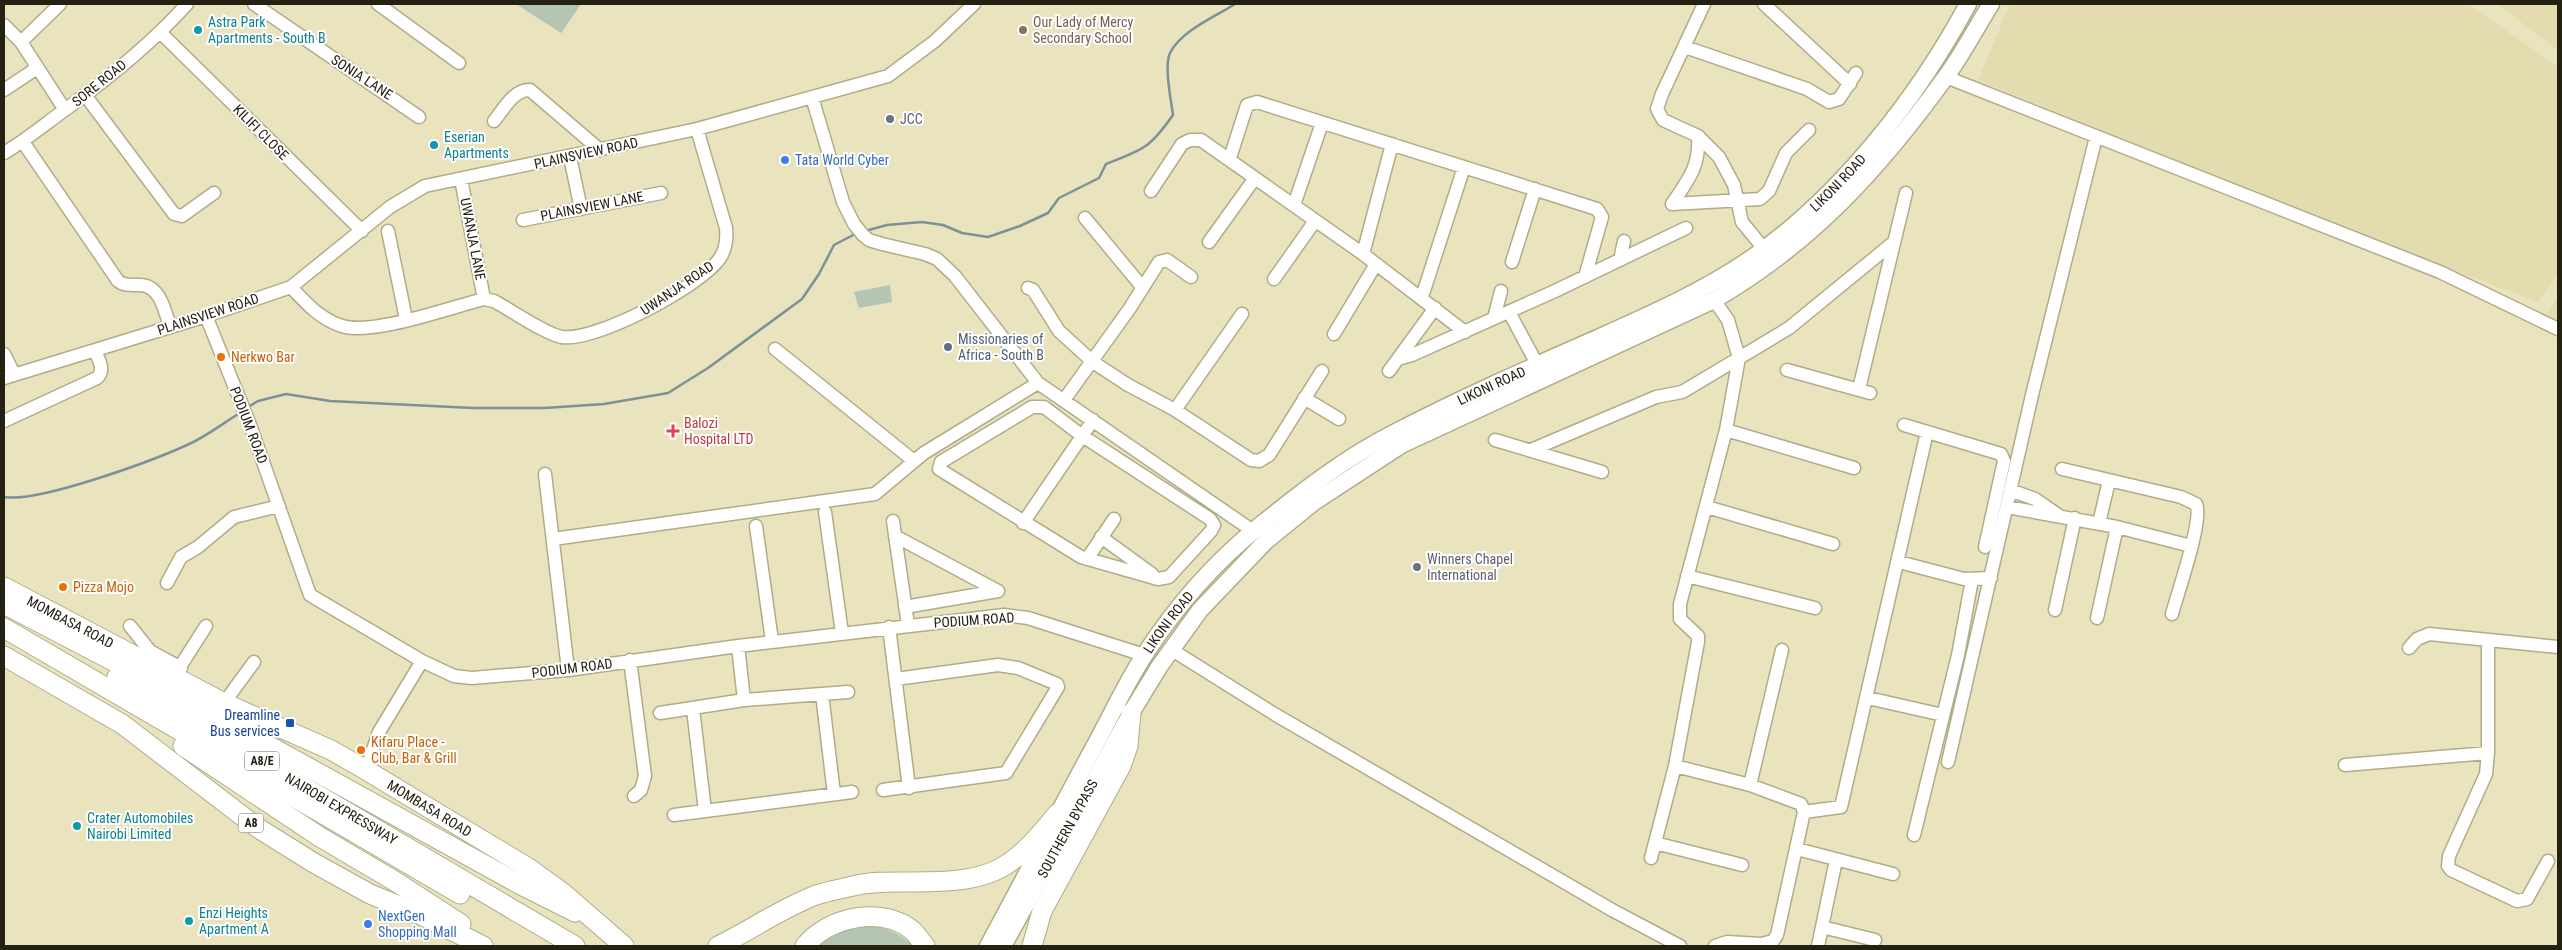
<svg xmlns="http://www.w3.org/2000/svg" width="2562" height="950" viewBox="0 0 2562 950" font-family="'Roboto Condensed',sans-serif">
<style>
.built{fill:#e3dcae}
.green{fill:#b4c5b3}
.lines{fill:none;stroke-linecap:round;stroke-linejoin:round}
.stream{stroke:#7d919a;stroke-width:2.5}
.minor-casing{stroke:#b1ac88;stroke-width:15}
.major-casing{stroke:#b1ac88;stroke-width:19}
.highway-casing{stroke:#b1ac88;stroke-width:21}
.minor{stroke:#fff;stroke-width:12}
.major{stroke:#fff;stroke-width:16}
.highway{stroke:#fff;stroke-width:19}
.culture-dot{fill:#0f9aa8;stroke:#fff;stroke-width:2}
.education-dot{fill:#8d6e63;stroke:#fff;stroke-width:2}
.worship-dot{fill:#6b7280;stroke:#fff;stroke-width:2}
.shop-dot{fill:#3f7fe0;stroke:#fff;stroke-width:2}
.service-dot{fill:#5c6f8a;stroke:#fff;stroke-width:2}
.food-dot{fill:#e8710a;stroke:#fff;stroke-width:2}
.health-dot{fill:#e0444e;stroke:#fff;stroke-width:2}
.transit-dot{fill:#1a4fb4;stroke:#fff;stroke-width:2}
.labels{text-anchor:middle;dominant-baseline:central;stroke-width:4;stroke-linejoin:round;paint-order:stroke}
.shield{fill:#fff;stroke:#66645a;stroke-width:1}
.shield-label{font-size:12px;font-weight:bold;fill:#242113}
.culture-label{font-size:14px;fill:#0d838f;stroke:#fff;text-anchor:start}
.education-label{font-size:14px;fill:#785e54;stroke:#fff;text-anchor:start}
.street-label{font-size:14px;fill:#242113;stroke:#fff}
.worship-label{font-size:14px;fill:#5b616d;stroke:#fff;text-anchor:start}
.shop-label{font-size:14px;fill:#366cbe;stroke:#fff;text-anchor:start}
.service-label{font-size:14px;fill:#4e5e75;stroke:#fff;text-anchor:start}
.food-label{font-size:14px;fill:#c56008;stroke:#fff;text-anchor:start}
.health-label{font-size:14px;fill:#be3a42;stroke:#fff;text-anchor:start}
.transit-label{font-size:14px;fill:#164399;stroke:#fff;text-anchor:end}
</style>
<rect width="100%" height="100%" fill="#e9e3be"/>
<path class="built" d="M2010,4H2468L2558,67V274L2538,302L2309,215L1978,80Z
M2497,4H2558V50Z
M2558,296V333L2542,324Z"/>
<path class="green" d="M516,4H581L561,33Z
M890,285L892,302L859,308L854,292Z
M865,924C885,928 899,932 913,946H817L830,934Z"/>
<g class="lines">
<path class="stream" d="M865,231L887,225L922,222L943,225L962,233L988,237L1020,226L1048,213L1059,198L1099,178L1106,164C1144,149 1149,149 1173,115C1171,100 1164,66 1170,53C1182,30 1215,17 1235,4
M248,407L258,401L286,394L330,401L473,408H545L604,404L668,393L708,368L802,299L819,274L834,245L857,233
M4,497C38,503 152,461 187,445C206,437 223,423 240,413"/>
<defs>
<path id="minor" d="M254,4L419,117
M378,4L459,63
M1704,4L1662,94L1657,109L1663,120L1698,136L1719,157L1734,185L1742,222L1764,249
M1764,4L1850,84
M4,25L21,42L65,110
M160,32L362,231
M21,42L60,4
M1685,47L1807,89L1829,102L1839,99L1856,73
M1946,77L2440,272L2558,329
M4,90L37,68
M85,95L174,214L182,216L214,193
M812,97L843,202L854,224L863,235L869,240L882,244L925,254L937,259L955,276L1038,383L1253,531
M494,121C503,110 514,89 530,90L600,150
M23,142L118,281C124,286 131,285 140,285C160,285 165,311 170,327
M4,153C26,140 45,124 66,109C109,78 152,43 187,4
M570,157L581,209
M1230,158L1247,105L1257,102L1597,209L1602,217L1585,277
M461,179L484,299
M1151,191L1182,144L1190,140H1201L1363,254L1465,332
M1672,204L1760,199L1769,191L1786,153L1809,130
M1672,204C1688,180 1700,167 1698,136
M1294,205L1322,123
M1085,218L1143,288
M523,220L661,193
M388,231L406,319
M1209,242L1255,178
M1363,254L1392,144
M1620,260L1624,241
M1512,262L1535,189
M1274,279L1315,221
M291,287C306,303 320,319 342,326C372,336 451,307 484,299L494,301C511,310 545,334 562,337C596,342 701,286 720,258C726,249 727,238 726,228L697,129
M1028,288L1033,290L1059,331L1093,362L1128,385L1175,410L1251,460L1259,461L1269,455L1322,371
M1422,297L1464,167
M1509,312L1538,366
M206,316L250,425L310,595L422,661L454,676L472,678L568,670L738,646L1004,615L1028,618L1144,655
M1494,318L1501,291
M1334,334L1376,264
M775,349L914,461
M4,354L14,374
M1398,359L1412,355L1555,291L1686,228
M1787,370L1870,393
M1389,371L1435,308
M4,378L206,316L291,287L390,207L425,186L697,129L888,76L935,41L974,4
M1859,389L1906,193
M1304,398L1339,419
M1064,400L1130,308L1159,262L1167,260L1191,277
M1032,407H1044L1081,435L1210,519L1214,525L1211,531L1169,577L1158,579L1081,557L939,469L941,462Z
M1175,410L1242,314
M4,421L97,378C106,370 98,359 95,350
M1904,425L2001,454L2004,461L1985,547
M1726,430L1854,468
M1495,440L1602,472
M1531,450L1656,397L1682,392L1694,385L1789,328L1894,242
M2062,469L2181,497L2196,504C2204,518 2177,595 2172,614
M545,474L568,670
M2010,490L2035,499L2058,515
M1707,507L1833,544
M2007,507L2117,527L2191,546
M825,512L842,633
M893,521L908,625
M1023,523L1093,420
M2099,523L2109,481
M756,526L772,641
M895,536L998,591
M1101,537L1152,574
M553,539L875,494L924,453L1038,383
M1087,559L1114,519
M1899,562L1964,579L1991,578
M1687,576L1815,608
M167,583L181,557L198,547L234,517L279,506
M905,607L998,591
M2055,610L2075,518
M2097,618L2117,527
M130,626L150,651L181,668
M889,627L909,788
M2488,640V753L2486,774L2449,856L2448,866L2451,870L2517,901L2527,899L2548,861
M738,646L744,700L848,692
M2409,648L2417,639L2429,634L2558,647
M1172,650L1276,715L1612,910L1680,946
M630,660L645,776L641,790L634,796
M176,673L206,626
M822,694L834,794
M1868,698L1943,715
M224,703L254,662
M693,709L705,811
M660,713L744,700
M1948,762L2032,395L2096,137
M2345,765L2488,753
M1675,766L1750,785L1801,804L1804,812L1777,935L1773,941L1761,944L1727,942L1715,946
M366,770L379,732L422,661
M1750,785L1782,650
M883,790L1006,773L1058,687L1057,684L1018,668L998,665L896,679
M1804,812L1841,807L1927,432
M674,815L852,792
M1914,835L1958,655L1971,585
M1655,843L1742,865
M1797,849L1893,874
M1651,858L1675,766L1698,642V636L1680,619V604L1726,430L1739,358L1728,320L1714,300
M1822,927L1875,940
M1818,946L1836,860"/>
<g id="major">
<path id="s1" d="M988,946C1024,880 1058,813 1094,747C1111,716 1126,683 1145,654C1175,608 1214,563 1257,528C1300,493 1346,457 1396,432C1463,397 1532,367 1600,337C1654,313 1708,289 1756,255C1843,193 1918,97 1968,4"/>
<path id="s2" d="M1003,946L1131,713L1159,667L1200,610L1266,541L1314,502L1401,445L1714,300C1812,243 1879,169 1945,78C1962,55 1976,28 1991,4"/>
</g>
<g id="highway">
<path id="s3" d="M4,587L224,703L331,750L366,770L530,869L563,893L624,946"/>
<path d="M4,604L159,685L521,885L575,912"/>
<path d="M4,628L460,894"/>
<path d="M4,656L122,724L258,828L314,863L370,894L419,914L483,946"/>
<path id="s4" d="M117,677L575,946"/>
<path d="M183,746L320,837L393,880L461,924"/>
<path d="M718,946C751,930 782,908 816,895C828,891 841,889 853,886C872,881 895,882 914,882C990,882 1010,873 1057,814"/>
<path d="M805,946C828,917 882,905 913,931C917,935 921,941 925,946"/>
<path d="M1032,946L1042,911L1121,766L1128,746L1131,713"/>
</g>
</defs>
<use href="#minor" class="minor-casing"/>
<use href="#major" class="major-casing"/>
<use href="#highway" class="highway-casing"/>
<use href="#minor" class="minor"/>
<use href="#major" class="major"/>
<use href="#highway" class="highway"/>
</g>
<g class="culture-dot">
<circle cx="198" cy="30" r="5"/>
<circle cx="434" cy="145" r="5"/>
<circle cx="77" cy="826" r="5"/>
<circle cx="189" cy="921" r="5"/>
</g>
<circle class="education-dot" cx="1023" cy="30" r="5"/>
<g class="worship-dot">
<circle cx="890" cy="119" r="5"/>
<circle cx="1417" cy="567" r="5"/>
</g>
<g class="shop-dot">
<circle cx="785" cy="160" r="5"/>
<circle cx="368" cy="924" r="5"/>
</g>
<circle class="service-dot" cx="948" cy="347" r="5"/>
<g class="food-dot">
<circle cx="221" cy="357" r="5"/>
<circle cx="63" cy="587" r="5"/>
<circle cx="361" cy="750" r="5"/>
</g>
<path class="health-dot" d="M670.5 423.5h5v5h5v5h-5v5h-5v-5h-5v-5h5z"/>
<rect class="transit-dot" x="285" y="718" width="10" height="10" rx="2.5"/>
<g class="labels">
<g class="shield">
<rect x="244.5" y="751.5" width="35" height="19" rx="4"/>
<rect x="238.5" y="813.5" width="25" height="19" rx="4"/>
</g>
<g class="shield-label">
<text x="262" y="761">A8/E</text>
<text x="251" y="823">A8</text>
</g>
<g class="culture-label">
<text x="208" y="22">Astra Park<tspan x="208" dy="16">Apartments - South B</tspan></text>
<text x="444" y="137">Eserian<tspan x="444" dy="16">Apartments</tspan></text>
<text x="87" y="818">Crater Automobiles<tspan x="87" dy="16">Nairobi Limited</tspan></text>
<text x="199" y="913">Enzi Heights<tspan x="199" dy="16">Apartment A</tspan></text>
</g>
<g class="education-label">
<text x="1033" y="22">Our Lady of Mercy<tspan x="1033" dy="16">Secondary School</tspan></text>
</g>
<g class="street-label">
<text transform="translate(362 77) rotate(33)">SONIA LANE</text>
<text transform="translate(99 83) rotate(-39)">SORE ROAD</text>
<text transform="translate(261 132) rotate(45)">KILIFI CLOSE</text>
<text transform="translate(586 153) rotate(-12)">PLAINSVIEW ROAD</text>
<text stroke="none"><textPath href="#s1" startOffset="1181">LIKONI ROAD</textPath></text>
<text transform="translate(592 206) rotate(-11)">PLAINSVIEW LANE</text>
<text transform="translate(473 239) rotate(79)">UWANJA LANE</text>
<text transform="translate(677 288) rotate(-34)">UWANJA ROAD</text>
<text transform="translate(208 314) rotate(-18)">PLAINSVIEW ROAD</text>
<text stroke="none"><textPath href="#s1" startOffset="776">LIKONI ROAD</textPath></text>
<text transform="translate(249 425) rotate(69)">PODIUM ROAD</text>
<text transform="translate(974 620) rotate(-4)">PODIUM ROAD</text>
<text stroke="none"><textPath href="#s3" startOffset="75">MOMBASA ROAD</textPath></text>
<text stroke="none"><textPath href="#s1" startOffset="371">LIKONI ROAD</textPath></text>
<text transform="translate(572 668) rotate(-7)">PODIUM ROAD</text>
<text stroke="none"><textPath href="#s4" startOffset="260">NAIROBI EXPRESSWAY</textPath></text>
<text stroke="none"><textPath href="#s3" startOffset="480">MOMBASA ROAD</textPath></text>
<text stroke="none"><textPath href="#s2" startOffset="134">SOUTHERN BYPASS</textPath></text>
</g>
<g class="worship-label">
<text x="900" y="119">JCC</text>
<text x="1427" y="559">Winners Chapel<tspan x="1427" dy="16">International</tspan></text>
</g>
<g class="shop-label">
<text x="795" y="160">Tata World Cyber</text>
<text x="378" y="916">NextGen<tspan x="378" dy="16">Shopping Mall</tspan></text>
</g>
<g class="service-label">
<text x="958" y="339">Missionaries of<tspan x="958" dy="16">Africa - South B</tspan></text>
</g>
<g class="food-label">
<text x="231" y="357">Nerkwo Bar</text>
<text x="73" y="587">Pizza Mojo</text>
<text x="371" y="742">Kifaru Place -<tspan x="371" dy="16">Club, Bar &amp; Grill</tspan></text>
</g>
<g class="health-label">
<text x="684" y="423">Balozi<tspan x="684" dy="16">Hospital LTD</tspan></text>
</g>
<g class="transit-label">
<text x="280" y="715">Dreamline<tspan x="280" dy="16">Bus services</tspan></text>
</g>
</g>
<rect width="2562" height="950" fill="none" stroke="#242113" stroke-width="10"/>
</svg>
